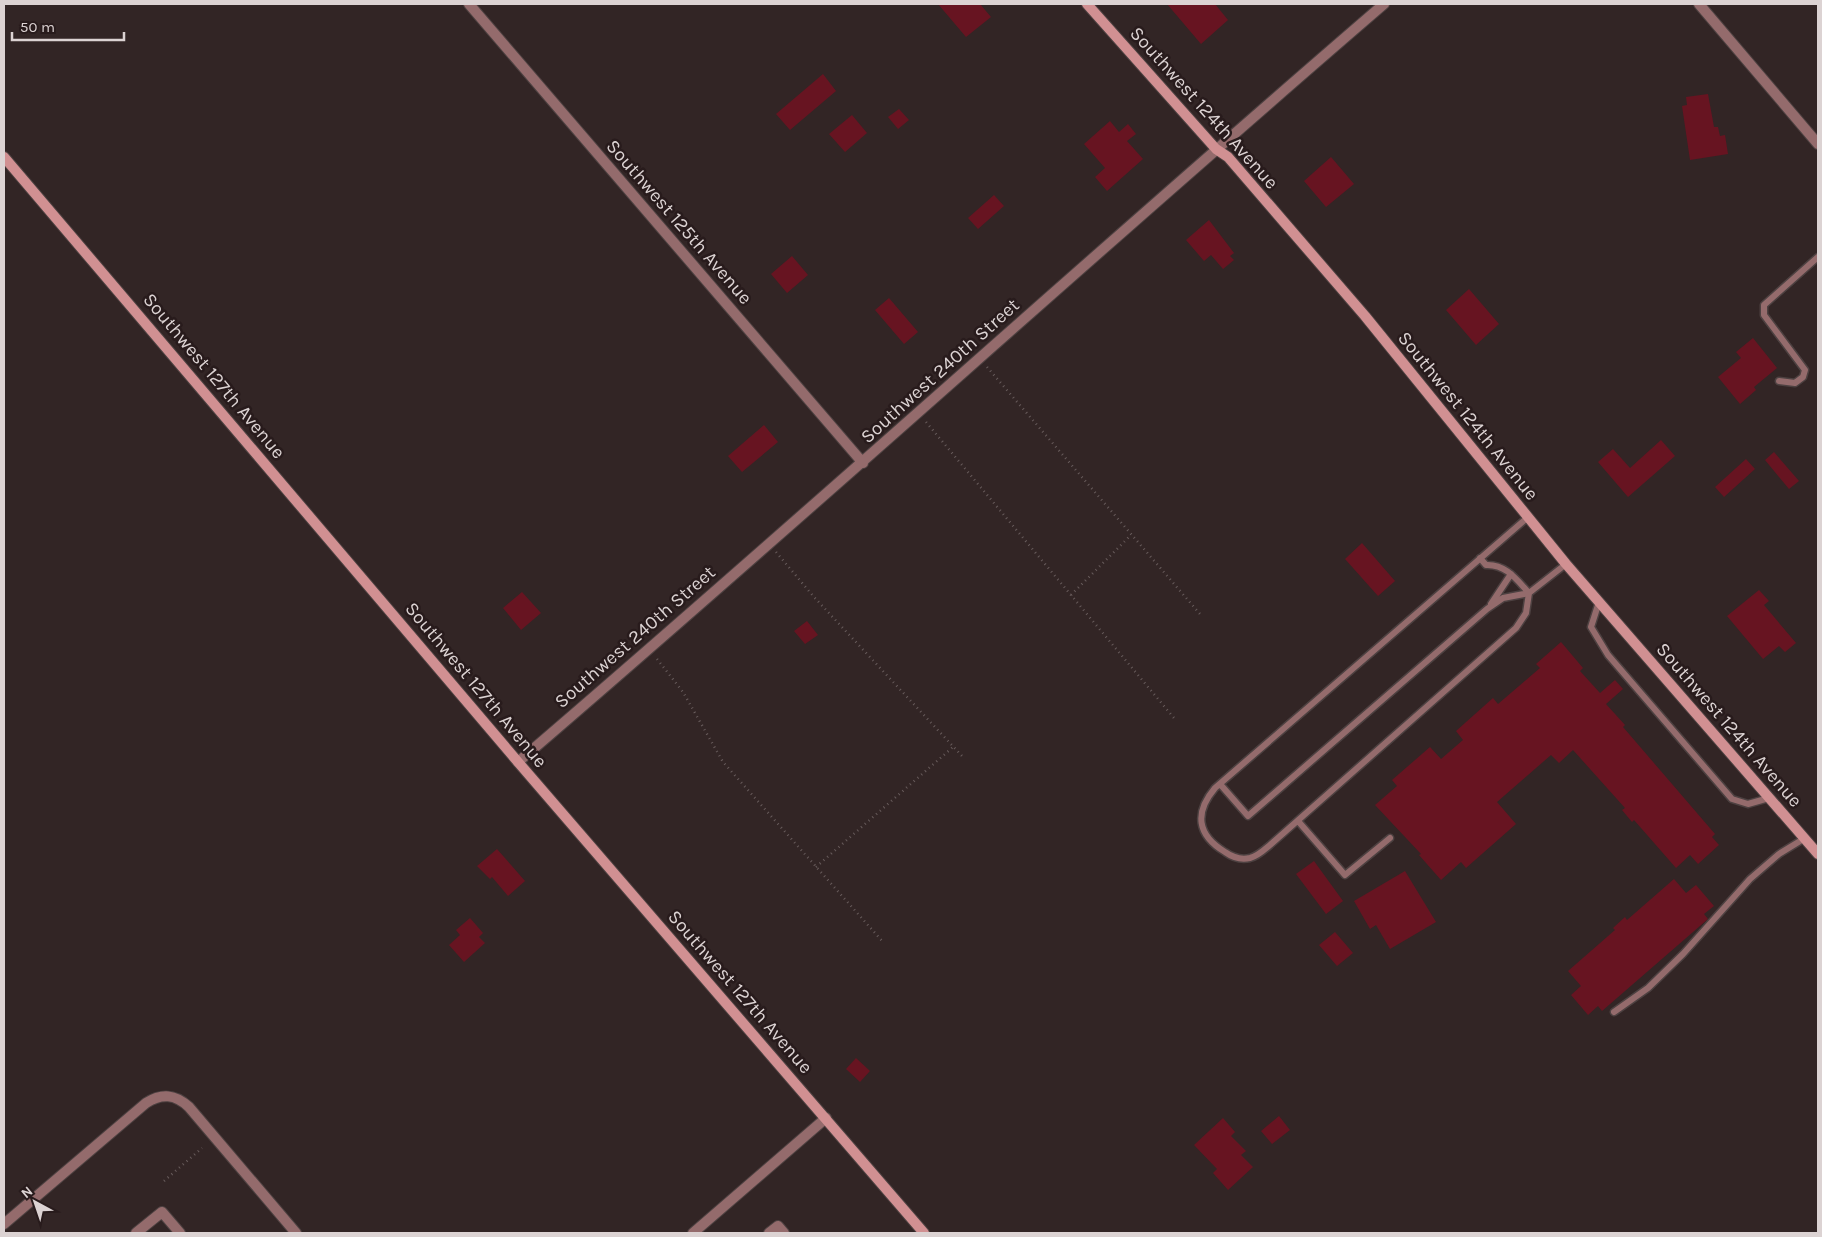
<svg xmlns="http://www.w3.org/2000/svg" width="1822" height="1237" viewBox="0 0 1822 1237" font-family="Karla,sans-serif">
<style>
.building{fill:#671421}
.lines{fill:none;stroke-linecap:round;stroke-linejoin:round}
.lane-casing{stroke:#4d4141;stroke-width:9}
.street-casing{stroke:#4d4141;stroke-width:12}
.secondary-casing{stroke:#4d4141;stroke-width:12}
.path{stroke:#685c5c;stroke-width:2.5;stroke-dasharray:1 4;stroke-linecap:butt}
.lane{stroke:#946b6c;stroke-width:6}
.street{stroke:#946b6c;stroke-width:10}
.secondary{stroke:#d19092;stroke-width:10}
.labels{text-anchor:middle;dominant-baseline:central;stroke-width:5;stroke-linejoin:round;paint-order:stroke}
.street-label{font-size:19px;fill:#dcd3d3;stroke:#281b1c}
</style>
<rect width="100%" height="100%" fill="#322525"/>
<path class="building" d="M938,4H980L991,17L966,37Z
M1167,4H1215L1228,20L1201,44Z
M823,74L836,91L790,130L776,114Z
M1708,94L1714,127H1718L1720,136L1725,135L1728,154L1690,160L1682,106L1687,105L1686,97Z
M899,109L909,120L898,129L888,117Z
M852,115L867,133L845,152L829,134Z
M1110,121L1119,132L1128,124L1136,134L1127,141L1143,159L1107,191L1095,177L1105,168L1084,144Z
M1331,157L1354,184L1326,207L1304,181Z
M994,195L1004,206L978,229L968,218Z
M1209,220L1234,253L1230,256L1234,260L1223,269L1211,255L1204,261L1186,240Z
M792,256L808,275L787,293L771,274Z
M1469,289L1499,324L1476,345L1446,310Z
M889,298L918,332L904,344L875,310Z
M1753,338L1777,368L1754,387L1756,390L1740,404L1718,377L1741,358L1736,352Z
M764,425L778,442L742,472L728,456Z
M1661,440L1675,456L1628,497L1598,462L1613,449L1630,468Z
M1774,452L1799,481L1789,489L1765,460Z
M1746,459L1755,469L1724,497L1715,487Z
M1362,543L1395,581L1378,596L1345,559Z
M1759,590L1769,601L1764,605L1796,643L1785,652L1779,646L1763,659L1727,616Z
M522,592L541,613L521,630L503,608Z
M807,621L818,635L805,644L794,631Z
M1561,642L1583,668L1580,671L1600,693L1615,680L1623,689L1606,704L1625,725L1623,727L1715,834L1712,837L1719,845L1698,864L1690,855L1676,868L1634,820L1632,822L1622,810L1625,808L1573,750L1559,763L1551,755L1497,802L1516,824L1466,868L1461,862L1441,880L1419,855L1421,854L1375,805L1397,786L1392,780L1430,747L1441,759L1463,740L1456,731L1493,698L1498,704L1540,668L1536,664Z
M497,849L525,881L508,896L492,877L490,879L477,866Z
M1314,861L1343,901L1326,914L1296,874Z
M1405,871L1436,922L1390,949L1376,925L1370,929L1354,901Z
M1674,879L1686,893L1696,885L1714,906L1704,914L1708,919L1602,1011L1598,1006L1588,1015L1571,995L1581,986L1568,971L1615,930L1613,928L1625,917L1627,920Z
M470,918L483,933L479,937L485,943L464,962L449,945L460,935L456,930Z
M1335,932L1353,953L1337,966L1319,945Z
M856,1058L870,1071L860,1082L846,1069Z
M1279,1116L1290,1130L1272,1144L1261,1131Z
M1223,1118L1235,1132L1231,1136L1246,1151L1241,1155L1253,1167L1228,1190L1213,1173L1217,1169L1194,1145Z"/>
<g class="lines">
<defs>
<path id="lane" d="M1779,381L1795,383L1803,377L1805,370L1764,315V305L1818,257
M1527,518L1215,788C1194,813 1197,835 1225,852C1232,857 1241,860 1250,858C1258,856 1264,850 1270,845L1516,628L1526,613L1529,593L1566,564
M1480,558L1486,565C1506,564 1517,580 1529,593
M1599,602L1591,627L1608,655L1732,799L1748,804L1769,798
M1491,604L1511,574
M1220,784L1248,816L1487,609L1503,598L1529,593
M1298,821L1345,875L1390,838
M1614,1012L1648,988L1683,954L1750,879L1779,854L1805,838"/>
<path id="street" d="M469,4L863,463
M1699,4L1818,144
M518,762C809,513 1093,254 1384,4
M4,1224L146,1103C162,1093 175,1094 189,1107L296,1233
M136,1233L162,1212L180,1233
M693,1233L826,1118
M769,1233L778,1226L784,1233"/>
<path id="secondary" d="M1087,4L1216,149L1228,157L1365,316L1566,564L1818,854
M4,157L518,762L924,1233"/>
</defs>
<use href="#lane" class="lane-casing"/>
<use href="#street" class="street-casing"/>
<use href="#secondary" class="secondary-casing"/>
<path class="path" d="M987,367L1200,614
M926,422L1174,718
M776,552L814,597L962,756
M1071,595L1131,535
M657,659L683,692L723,762L883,942
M816,867L953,747
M164,1181L202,1148"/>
<use href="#lane" class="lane"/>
<use href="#street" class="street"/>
<use href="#secondary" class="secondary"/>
</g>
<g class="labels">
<g class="street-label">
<text transform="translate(1204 108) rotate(48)">Southwest 124th Avenue</text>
<text transform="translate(679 222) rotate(49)">Southwest 125th Avenue</text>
<text transform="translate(940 371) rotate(-42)">Southwest 240th Street</text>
<text transform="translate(214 376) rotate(50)">Southwest 127th Avenue</text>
<text transform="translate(1468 416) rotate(51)">Southwest 124th Avenue</text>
<text transform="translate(635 637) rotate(-41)">Southwest 240th Street</text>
<text transform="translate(476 685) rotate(50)">Southwest 127th Avenue</text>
<text transform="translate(1729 725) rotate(49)">Southwest 124th Avenue</text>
<text transform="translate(740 992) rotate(49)">Southwest 127th Avenue</text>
</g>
</g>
<rect width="1822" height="1237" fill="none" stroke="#dcd3d3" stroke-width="10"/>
<g transform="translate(35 1202) rotate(320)" stroke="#281b1c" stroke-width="4" paint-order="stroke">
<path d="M0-4L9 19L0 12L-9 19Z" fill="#dcd3d3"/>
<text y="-8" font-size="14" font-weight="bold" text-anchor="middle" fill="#dcd3d3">N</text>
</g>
<path d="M12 32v8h112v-8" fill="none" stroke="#dcd3d3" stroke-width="2.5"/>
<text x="20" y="32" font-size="15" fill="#dcd3d3" stroke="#281b1c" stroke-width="4" paint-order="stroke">50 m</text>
</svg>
